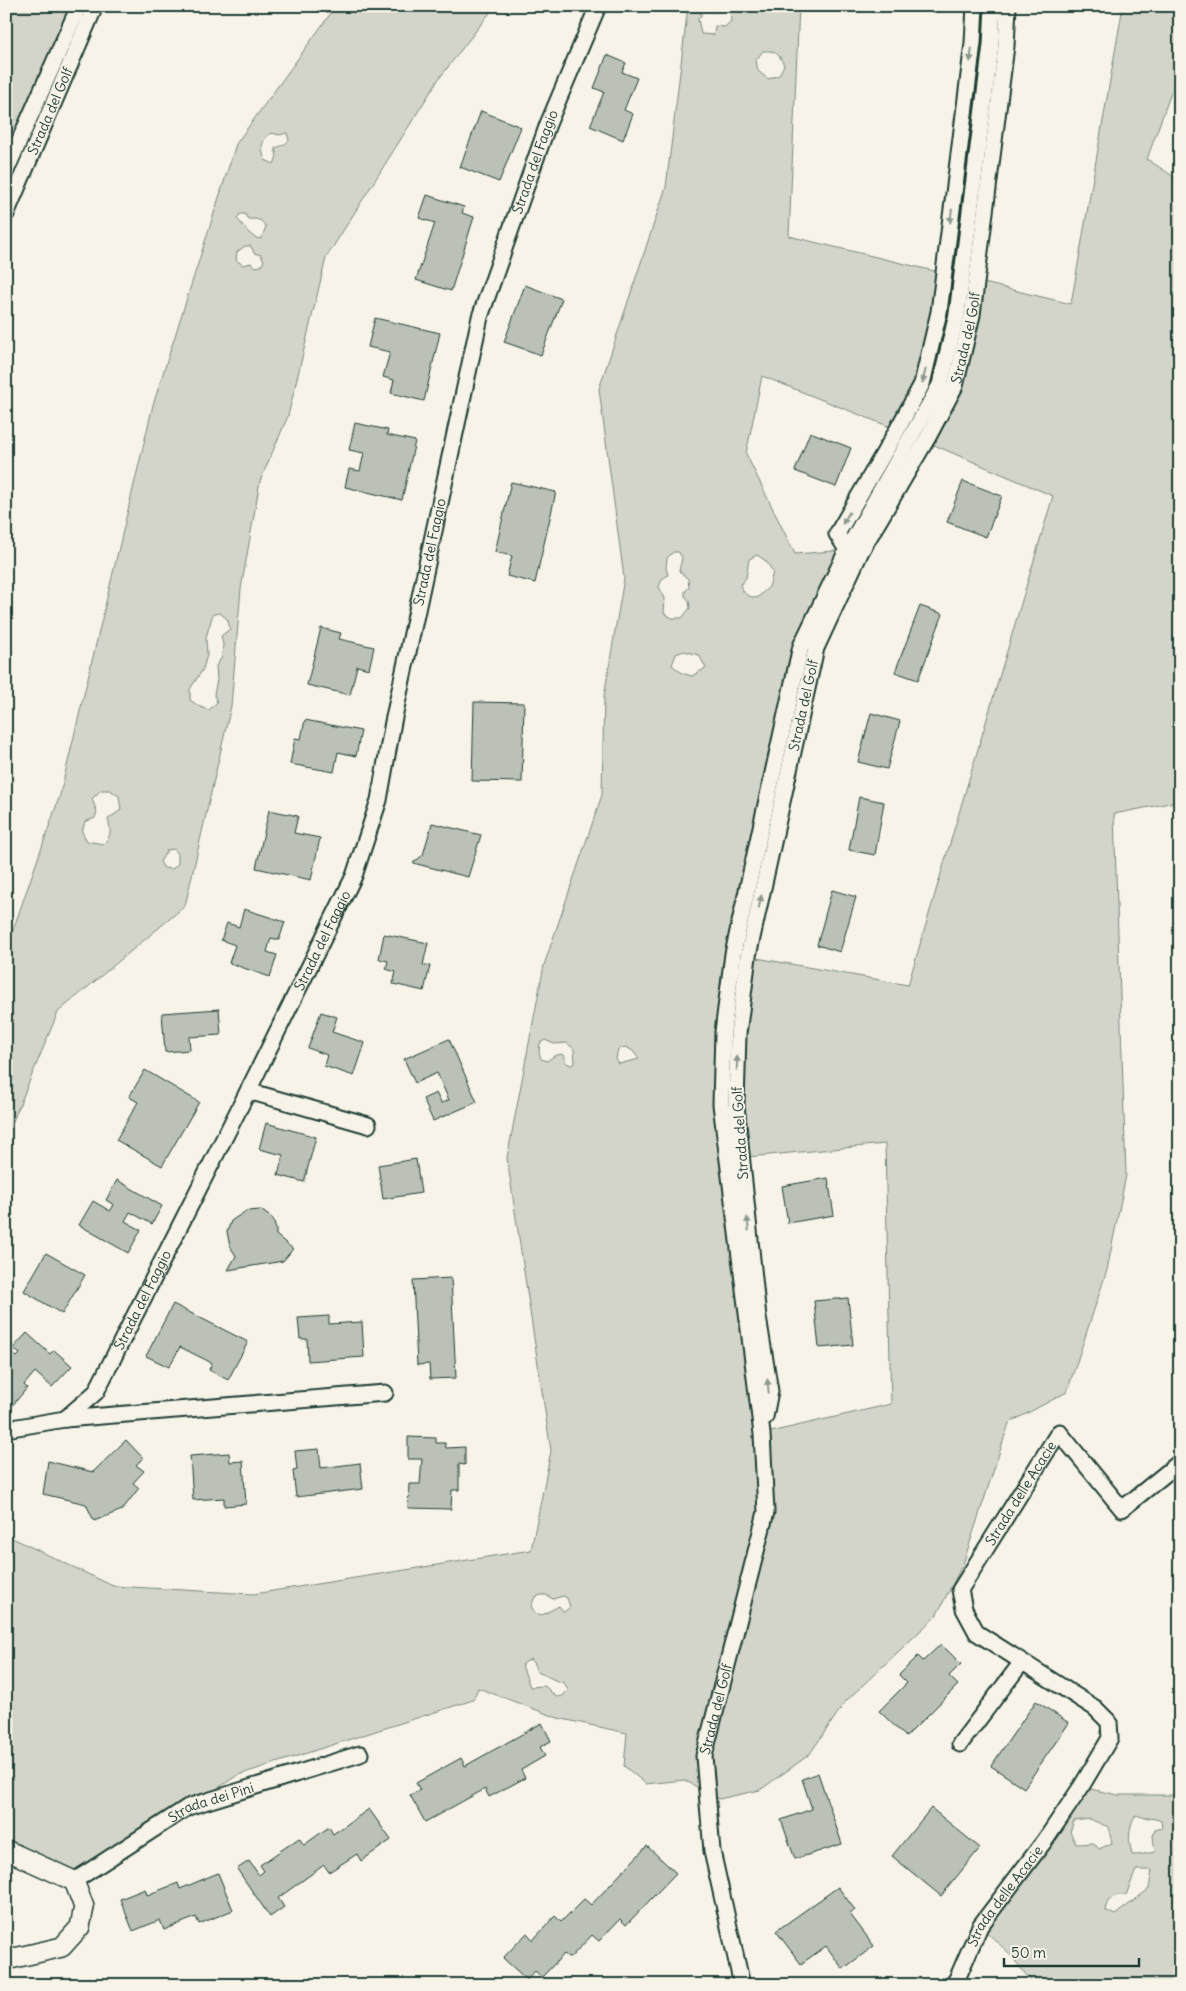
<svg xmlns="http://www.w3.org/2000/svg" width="1186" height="1991" viewBox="0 0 1186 1991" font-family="Delius,sans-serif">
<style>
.green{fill:#d3d5ca;stroke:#79897f;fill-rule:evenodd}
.building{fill:#bbc1b6;stroke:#1f3d34}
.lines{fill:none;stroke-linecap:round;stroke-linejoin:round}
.minor-casing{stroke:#1f3d34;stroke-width:19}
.tertiary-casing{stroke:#1f3d34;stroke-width:22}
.minor{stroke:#f7f3e8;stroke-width:15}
.tertiary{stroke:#f7f3e8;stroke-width:19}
.oneway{fill:#8b988e}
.labels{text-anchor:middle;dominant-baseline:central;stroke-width:4;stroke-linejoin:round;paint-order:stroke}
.street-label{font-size:14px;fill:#1f3d34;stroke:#f7f3e8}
</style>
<rect width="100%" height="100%" fill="#f7f3e8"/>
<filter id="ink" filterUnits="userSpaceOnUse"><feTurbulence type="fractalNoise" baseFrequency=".02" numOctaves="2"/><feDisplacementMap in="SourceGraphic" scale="10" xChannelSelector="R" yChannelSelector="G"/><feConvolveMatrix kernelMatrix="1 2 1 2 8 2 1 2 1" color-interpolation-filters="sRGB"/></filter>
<g filter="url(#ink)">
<path class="green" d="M6,6H79L6,171Z
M336,6H495L438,80L326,258L288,416L260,481L241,589L231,706L185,906L58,1012L6,1138V950L60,795L153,405L236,144ZM271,133L280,135L287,133L289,140L284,145L275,148L277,156L274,164L265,160C261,149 260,141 271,133ZM240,214H245L248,219C257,219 262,219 266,227L261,239C249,238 245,226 237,219ZM245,246H251L254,253L261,255L264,261L261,266L254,267L251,263L243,265L236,260L237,252ZM220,613L228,620L230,629L221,636L223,644L222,657L216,666L217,680L214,694L217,702L209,710L200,707L190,700V689L203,669L207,655L206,637L213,614ZM101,790H110L119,796L121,810L108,819C111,831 112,836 103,844L87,841L82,832L85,822L95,818L97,812L92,799ZM174,849L178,854V864L172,869L164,868L160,862L167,850Z
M688,6H701V16L698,19L701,34L714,35L715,26L725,27L731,21L730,11L725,8L717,10L715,6H799L789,236L1071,304L1123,6H1180V68L1147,159L1180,181V801L1114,814L1126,1175L1107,1270L1067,1392L1009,1423L963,1564L936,1616L846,1701L809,1755L760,1790L719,1799L684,1780L646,1784L624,1766L627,1733L558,1718L478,1688L473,1700L238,1775L74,1881L6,1850V1535L113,1586L254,1594L531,1550L551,1451L507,1158L544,965L602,795L604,696L624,578L599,389L666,187ZM763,51C776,50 779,54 784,65L779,75L768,79L758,71L756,60ZM762,376L913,436L1053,496L908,985L734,954L801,646L847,550L795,554L746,454ZM673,552H679L682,558L679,571L688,579L689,588L685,591V596L689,601L690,608L682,618H672L664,613L665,598L659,587L662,579L668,575L666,568L667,558ZM757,555L766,561L773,572L769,587L757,598C747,596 744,595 740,585L746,578L749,559ZM684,651L699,655L706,668L692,676L682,673L672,665L676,654ZM545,1040L554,1044L567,1043L574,1049L575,1063L571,1065L565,1062V1056L561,1054L554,1056L547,1061L541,1059L539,1052L540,1043ZM626,1047L633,1051L639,1059L619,1064L616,1059L618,1049ZM885,1144L891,1404L762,1434L727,1159ZM541,1595H546L553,1599L563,1596L567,1598L570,1607L564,1612L559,1606L542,1615L535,1613L531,1606L535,1597ZM530,1659L534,1664L537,1672C547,1675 554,1681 564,1683L568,1690L563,1696L556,1697L545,1686L530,1687L522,1665Z
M1081,1787L1118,1795H1180V1985H1034L1009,1953L980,1926ZM1136,1815C1145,1819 1153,1817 1161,1821L1162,1828L1155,1830L1153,1836L1155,1852L1138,1855H1132C1128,1839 1128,1828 1136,1815ZM1090,1819L1108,1827L1112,1843L1099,1849L1094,1843L1076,1844L1070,1832L1074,1821ZM1136,1870H1152L1149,1889L1115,1915L1105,1910L1108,1900L1117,1895H1126Z"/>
<path class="building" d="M607,55L626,63L622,72L637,78L624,110L633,114L623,140L590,126L604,92L594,88Z
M481,111L521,127L499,182L460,167Z
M427,195L464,207L462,213L474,217L451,291L416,280L435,223L419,218Z
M525,285L562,299L541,355L504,342Z
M375,318L440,333L424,401L391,393L394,380L383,377L390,352L368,347Z
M355,423L388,430L387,435L415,441L402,500L345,487L349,469L360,471L364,453L349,450Z
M810,432L851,448L836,487L795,471Z
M963,481L1002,496L986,537L947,522Z
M511,482L556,492L535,583L507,576L512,556L495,552Z
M920,606L943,614L918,680L895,672Z
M321,628L341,633L339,639L374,647L369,669L357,666L350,695L307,685Z
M474,702L524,703L522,782L472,781Z
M871,713L900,721L887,769L858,762Z
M305,720L361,731L356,756L338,752L334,772L290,764L295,738L301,739Z
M859,797L884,802L875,855L849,850Z
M269,810L298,816L294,833L320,838L311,880L256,868Z
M432,823L481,835L468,877L413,863L423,855Z
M832,890L856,897L840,952L817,945Z
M244,909L285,922L279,940L271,938L267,952L277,955L270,977L229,963L235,945L221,940L227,923L239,927Z
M384,934L428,943L423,965L430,966L424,991L393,984L396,972L386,969L388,961L379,959Z
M219,1009L221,1035L189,1037L190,1050L165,1052L162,1013Z
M321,1012L337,1017L332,1032L365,1043L354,1076L324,1066L327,1055L308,1048Z
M449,1039L477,1102L433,1121L423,1099L436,1093L441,1103L449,1100L437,1073L415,1083L404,1059Z
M145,1070L199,1102L162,1166L116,1140L138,1102L129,1097Z
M266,1123L316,1137L304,1182L278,1175L283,1155L259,1149Z
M416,1159L421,1193L383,1199L378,1165Z
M828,1178L834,1215L788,1223L782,1186Z
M117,1180L162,1206L152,1224L130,1212L125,1221L141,1230L128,1253L79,1225L93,1201L110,1211L114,1205L106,1200Z
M261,1210L273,1219L276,1230V1235L293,1249L283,1261L228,1270L236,1256L230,1246L227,1232L231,1221L246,1211Z
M46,1253L85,1275L62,1314L24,1291Z
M451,1278L456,1378L430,1379L429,1364L417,1365L413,1280Z
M848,1298L853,1345L819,1348L814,1301Z
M173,1304L248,1342L228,1380L209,1370L212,1363L180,1347L169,1367L146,1356Z
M329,1316V1324L362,1322L364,1357L308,1361L307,1339H300L298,1318Z
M27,1333L50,1354L54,1350L72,1366L52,1387L35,1372L24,1385L27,1388L11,1407L6,1402V1347L17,1357L20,1354L13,1348Z
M408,1437L436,1438V1443H445L446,1448L465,1447V1465L459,1464V1490H452L451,1509L408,1508L409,1484H420L422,1459H408Z
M126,1440L143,1458L136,1465L144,1471L133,1483L139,1488L122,1510L94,1521L86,1504L43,1494L48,1461L93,1472Z
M319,1449L321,1468L360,1463L363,1489L296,1497L293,1471L297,1470L295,1451Z
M229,1453L230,1462L243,1461L246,1504L224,1506V1498L193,1500L190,1456Z
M941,1644L961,1664L949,1676L958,1685L906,1737L879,1711L907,1683L899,1675L918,1656L923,1661Z
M1036,1701L1069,1723L1024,1788L991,1766Z
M542,1723L551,1741L540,1747L545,1756L521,1770L525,1778L489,1797L485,1789L425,1822L410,1795L420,1790L416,1783L461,1758L465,1766Z
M818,1773L842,1844L795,1859L781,1820L812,1809L802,1779Z
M931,1808L980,1848L941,1896L892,1856Z
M369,1809L391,1840L361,1861L357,1854L329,1872L324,1865L278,1898L284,1907L270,1917L237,1869L249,1861L259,1875L264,1871L260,1865L299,1838L304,1845L329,1827L333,1834Z
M647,1846L676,1873L626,1925L620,1919L599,1941L592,1935L570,1958L564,1954L542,1977L535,1971L527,1980L503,1958L527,1933L533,1940L555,1916L561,1922L584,1899L591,1905Z
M218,1873L233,1910L199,1924L196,1917L164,1930L160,1920L133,1931L120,1899L145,1889L147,1895L178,1883L180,1889Z
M838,1887L855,1910L850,1914L874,1946L843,1969L826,1946L801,1964L776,1931Z"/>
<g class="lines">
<defs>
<g id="minor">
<path d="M6,171L79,6"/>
<path id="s1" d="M6,214L95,6"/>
<path d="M847,550L837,534L895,434L922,384L939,312L973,43L975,6"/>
<path d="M248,1091L368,1125"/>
<path id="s2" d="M765,1417L770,1391L758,1317L736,1105L738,1034L748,956L816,648L861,551L928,437L955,386L972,315L1006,46L1008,6"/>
<path d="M65,1419L385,1393"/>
<path id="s3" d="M6,1429L65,1419L96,1392L248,1091L354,876L379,800L393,722L480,317L548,124L598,6"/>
<path d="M960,1744L1022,1662"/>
<path id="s4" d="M74,1881L188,1807L360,1754"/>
<path id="s5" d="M742,1985L712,1851L704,1756L766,1512L762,1434L721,1104L723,1032L733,954L801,646L847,550L940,385L957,314L991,45L993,6"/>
<path id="s6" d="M952,1985L957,1979L980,1926L1046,1839L1081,1787L1110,1738L1109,1722L1095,1708L977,1633L964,1609L960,1590L1059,1432L1122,1509L1180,1462"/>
</g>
<path id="tertiary" d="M6,1850L74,1881L84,1907L80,1927L62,1947L6,1960"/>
</defs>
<use href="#minor" class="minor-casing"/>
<use href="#tertiary" class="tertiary-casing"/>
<use href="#minor" class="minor"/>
<use href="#tertiary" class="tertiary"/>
</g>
<defs><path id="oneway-solid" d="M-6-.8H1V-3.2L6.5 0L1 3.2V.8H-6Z" transform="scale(1.25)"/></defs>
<g class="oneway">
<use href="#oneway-solid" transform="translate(971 55) rotate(97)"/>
<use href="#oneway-solid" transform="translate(951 216) rotate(97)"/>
<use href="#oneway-solid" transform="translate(924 376) rotate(104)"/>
<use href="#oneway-solid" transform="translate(846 518) rotate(120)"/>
<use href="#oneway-solid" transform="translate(760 902) rotate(-78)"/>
<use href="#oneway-solid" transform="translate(737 1063) rotate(-88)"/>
<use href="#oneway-solid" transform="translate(748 1224) rotate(-96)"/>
<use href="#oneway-solid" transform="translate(768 1386) rotate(-96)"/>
</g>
</g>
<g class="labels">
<g class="street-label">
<text stroke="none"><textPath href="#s1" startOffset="112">Strada del Golf</textPath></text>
<text stroke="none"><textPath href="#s3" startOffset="1416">Strada del Faggio</textPath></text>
<text stroke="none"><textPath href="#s2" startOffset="1126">Strada del Golf</textPath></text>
<text stroke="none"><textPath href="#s3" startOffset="1011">Strada del Faggio</textPath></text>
<text stroke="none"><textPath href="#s2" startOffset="721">Strada del Golf</textPath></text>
<text stroke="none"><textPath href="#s3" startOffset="606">Strada del Faggio</textPath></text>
<text transform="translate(740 1133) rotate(-94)">Strada del Golf</text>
<text stroke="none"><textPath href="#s3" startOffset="204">Strada del Faggio</textPath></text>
<text stroke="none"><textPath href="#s6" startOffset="631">Strada delle Acacie</textPath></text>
<text stroke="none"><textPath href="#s5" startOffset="281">Strada del Golf</textPath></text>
<text stroke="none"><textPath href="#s4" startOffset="159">Strada dei Pini</textPath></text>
<text stroke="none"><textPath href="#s6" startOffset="104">Strada delle Acacie</textPath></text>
</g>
</g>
<rect width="1186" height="1991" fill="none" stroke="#f7f3e8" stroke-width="25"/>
<rect x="12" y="12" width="1161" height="1966" fill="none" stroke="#1f3d34" stroke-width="2" filter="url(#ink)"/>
<path d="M1004 1958v8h135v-8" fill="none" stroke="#1f3d34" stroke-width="2.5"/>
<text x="1011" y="1958" font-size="15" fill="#1f3d34" stroke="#f7f3e8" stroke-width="4" paint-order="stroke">50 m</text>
</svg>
